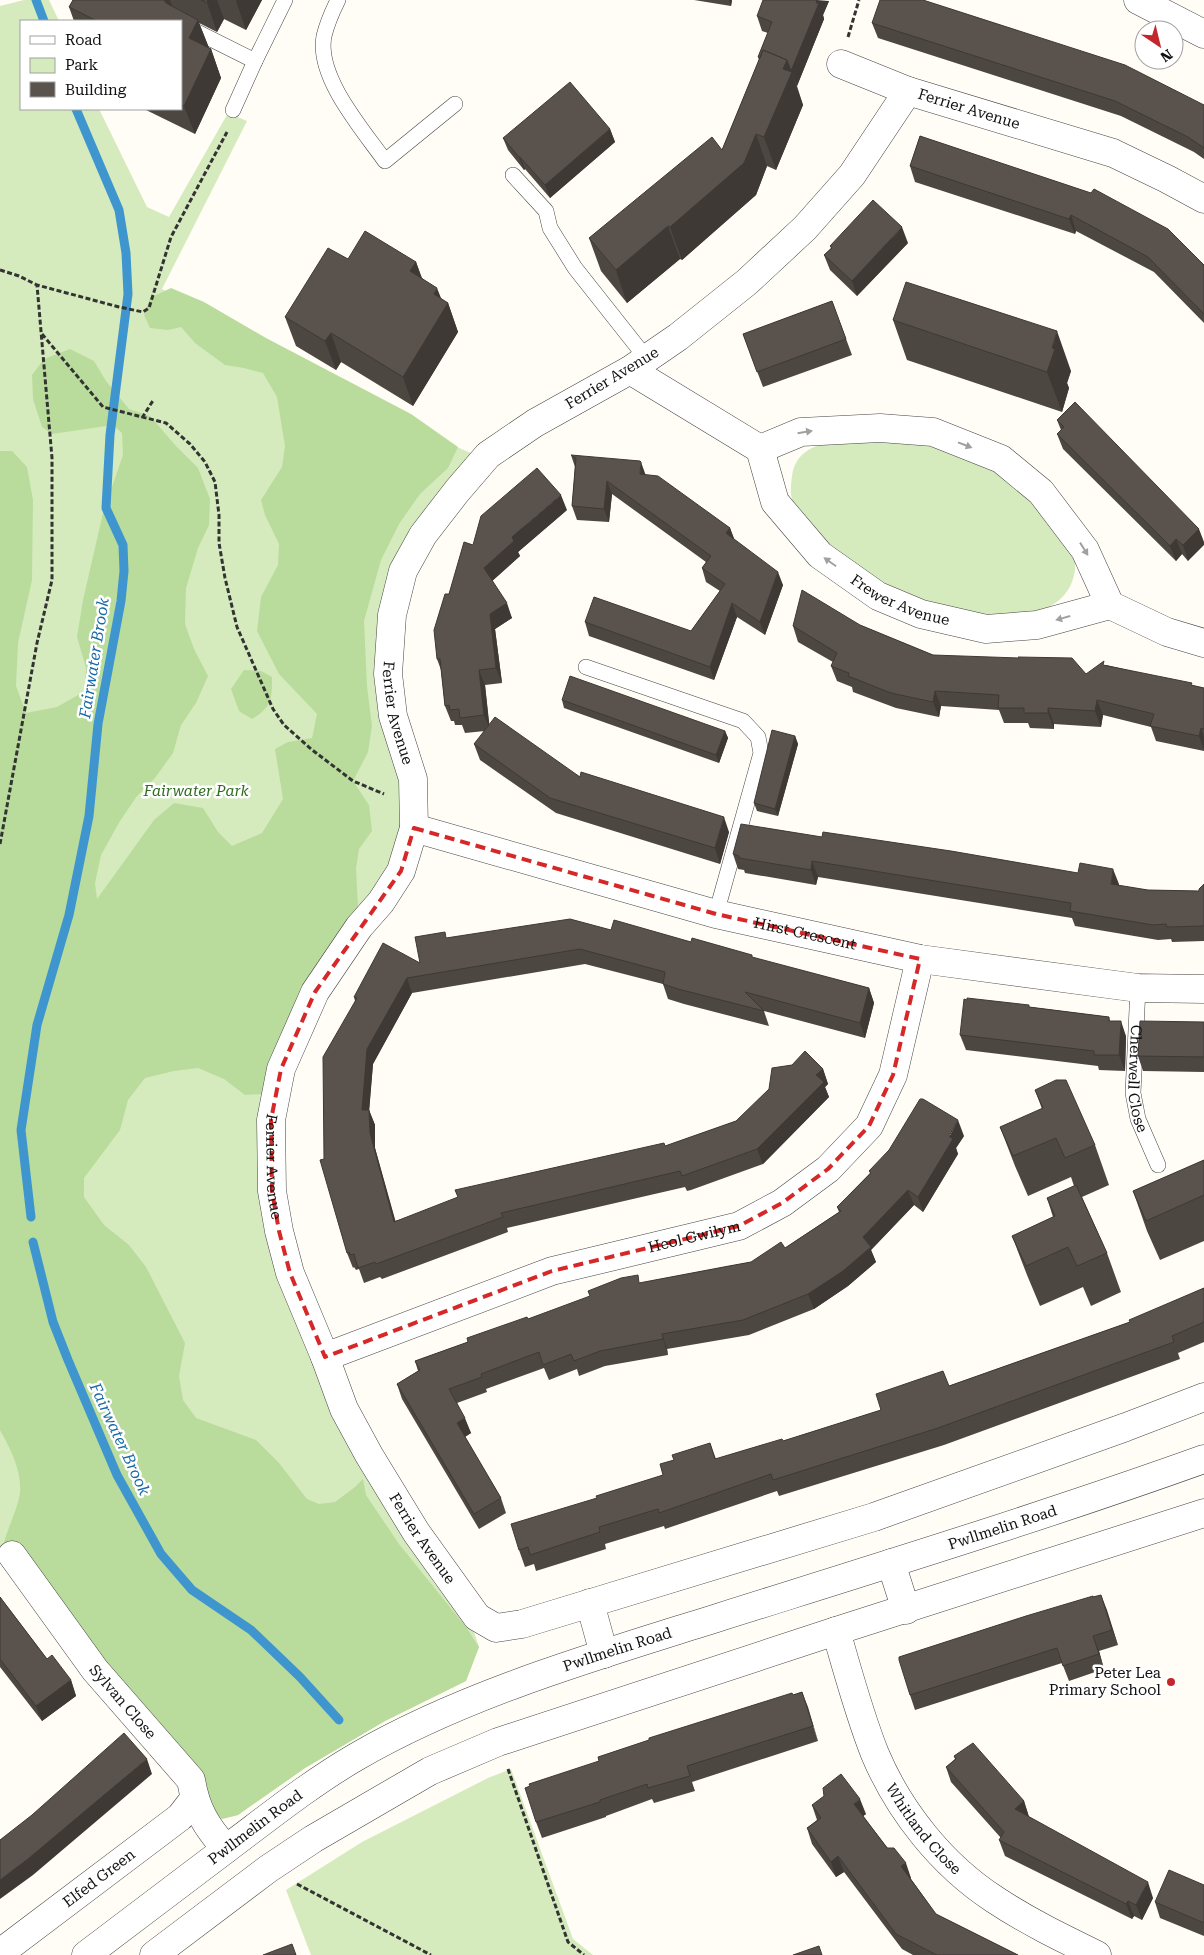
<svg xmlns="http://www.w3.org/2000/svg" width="1204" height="1955" viewBox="0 0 1204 1955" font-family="'Roboto Serif',serif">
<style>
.green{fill:#d5ebbd}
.forest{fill:#b9dc9c}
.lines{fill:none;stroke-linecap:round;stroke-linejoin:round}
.stream{stroke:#3f96cf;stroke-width:9}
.service-casing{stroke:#444;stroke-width:16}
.minor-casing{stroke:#444;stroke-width:29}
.tertiary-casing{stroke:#444;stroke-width:29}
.path{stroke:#333;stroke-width:3;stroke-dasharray:5 2.5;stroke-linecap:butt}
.service{stroke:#fff;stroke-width:15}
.minor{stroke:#fff;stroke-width:28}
.tertiary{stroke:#fff;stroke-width:28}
.wall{fill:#4d4742}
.shaded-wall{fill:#3f3936}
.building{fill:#5a524d;stroke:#3f3936}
.oneway{fill:#a0a0a0}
.marked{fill:none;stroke:#d62828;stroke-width:4;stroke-dasharray:10 6;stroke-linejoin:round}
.poi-dot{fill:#c4262e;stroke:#fff;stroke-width:2}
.labels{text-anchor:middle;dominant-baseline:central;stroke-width:5;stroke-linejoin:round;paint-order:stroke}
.street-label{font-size:15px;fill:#111;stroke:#fff}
.park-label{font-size:15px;font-style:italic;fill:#2f6b1f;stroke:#fff}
.poi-label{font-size:15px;fill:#111;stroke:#fff;text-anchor:end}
.water-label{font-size:16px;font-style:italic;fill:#1768a6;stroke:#fff}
</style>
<rect width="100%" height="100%" fill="#fffdf5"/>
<path class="green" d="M24,0H49L59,21H21V109H99L147,207L169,217L228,113L247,121L162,289L433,437L471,453L488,455L457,491L392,615L413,779L401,871L302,989L272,1191L388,1512L435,1584L474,1632L479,1647L466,1681L385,1721L305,1768L238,1815L222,1819L214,1800L0,1559V6Z
M846,440L927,444L977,459L1021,489L1074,552C1080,581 1064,606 1035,611C1006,616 978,617 949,610C915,602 858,571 832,549C825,542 818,534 812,526C804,518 795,510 792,499C790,491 791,484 792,476C796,447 822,443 846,440Z
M511,1769L573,1939L593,1955H311L286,1890L362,1842L488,1778Z"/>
<path class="forest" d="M171,288L204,302L266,338L411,414L458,447L448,468L420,494L399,524L381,560L364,621L367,686L372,726L368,752L353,781L369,805L372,831L359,849L356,868L359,927L262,1094L245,1095L224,1079L198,1068L174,1071L145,1078L128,1100L120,1130L84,1178V1197L104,1225L129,1245L146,1267L185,1343L179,1376L183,1400L196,1418L256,1440L279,1463L307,1499L319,1504L335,1502L355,1487L363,1479L366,1495L399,1544L466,1627L479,1647L466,1681L385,1721L305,1768L238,1815L222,1819L194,1799L4,1542C8,1528 18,1507 20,1493C22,1471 10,1448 0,1430V451H12L27,467L33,500L32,580L18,643L16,686L26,713L57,707L85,691L86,668L77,637L83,600L103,513L123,455L122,433L113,425L52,434L42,427L33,399L32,375L44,359L70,349L94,361L106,381L129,409L150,416L176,446L198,468L210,499L209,525L198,548L186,588L185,624L194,649L208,676L196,703L181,725L173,753L155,778L137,796L120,821L101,855L95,883L97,899L154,820L174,803L203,808L218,832L232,846L262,833L283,799L275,749L288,742L312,738L317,714L279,674L257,631L261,597L278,565L279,544L265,515L261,500L282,467L285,446L277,397L263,373L244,368L225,365L195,343L181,327L168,330L150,328L144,315L150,298Z
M244,670L261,671L272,677C272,699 272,707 252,719L239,711L231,689Z"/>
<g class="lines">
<path class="stream" d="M36,0L44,21
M31,1217L21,1130L37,1025L69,915L89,816L98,724L121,601L124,571L123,545L106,508L110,435L128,294L126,253L119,210L76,109
M33,1242L53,1322L68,1360L117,1475L161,1554L192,1590L251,1630L300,1677L339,1720"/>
<defs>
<g id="service">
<path d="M338,0C333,10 327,24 324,36C316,77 363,130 385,161L455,104"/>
<path d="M181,24L255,61"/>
<path d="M233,110L255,61L285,0"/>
<path d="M513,175L546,211L550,228L575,268L647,359"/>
<path d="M586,667L743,721L758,737L761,753L716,914"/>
<path id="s1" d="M1138,988L1133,1093L1138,1119L1158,1165"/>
</g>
<g id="minor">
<path d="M841,64L908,91"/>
<path id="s2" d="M1204,199L1167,179L1113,153L908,91L852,175L805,228L747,282L678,337L630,370L535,423L488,455L457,491L423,535L403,571L392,615L388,674L393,716L413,779L414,828L401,871L381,902L359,927L315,992L281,1069L271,1120L272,1191L279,1231L290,1273L325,1357L344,1409L369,1455L416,1532L477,1617L496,1628L522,1624L874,1517L1126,1427L1204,1397"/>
<path id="s3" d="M630,370L760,449L775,502L820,555L878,596L921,614L986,629L1037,625L1110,605"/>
<path d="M760,449L801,432L880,428L933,432L1001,459L1041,492L1085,550L1110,605L1167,632L1204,643"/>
<path id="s4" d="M414,828L716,914L920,959L1138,988L1204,989"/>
<path id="s5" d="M325,1357L552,1271L739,1226L782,1203L828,1169L869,1126L893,1075L920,959"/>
<path id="s6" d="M12,1555L95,1670L191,1780C196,1810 206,1826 226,1849"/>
<path d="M891,1563L906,1610"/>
<path d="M590,1603L604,1654"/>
<path id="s7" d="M836,1631C848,1672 859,1714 875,1754C899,1811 942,1865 994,1899C1027,1921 1062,1938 1097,1955"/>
<path id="s8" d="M0,1953L180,1817L194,1799"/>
<path d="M154,1955L268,1869L313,1839L430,1771L498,1742L836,1631L1204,1513"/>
</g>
<g id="tertiary">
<path d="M1138,0L1204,34"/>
<path id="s9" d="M86,1955C135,1918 185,1880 234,1843C274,1813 313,1782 356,1757C466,1693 600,1655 720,1617C882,1566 1045,1516 1204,1459"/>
</g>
</defs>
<use href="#service" class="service-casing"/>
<use href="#minor" class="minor-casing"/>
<use href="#tertiary" class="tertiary-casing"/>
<path class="path" d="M848,37L859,0
M0,270L19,276L37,285
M42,334L103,407L166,423L190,444L205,462L215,482L219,515V543L225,578L237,627L273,709L284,725L311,749L353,781L384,794
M142,418L154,399
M0,844L37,643L52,580V458L37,285L119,307L143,312L149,308L171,237L227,132
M508,1769L568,1942L584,1955
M297,1884L431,1955"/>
<use href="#service" class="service"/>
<use href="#minor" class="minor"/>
<use href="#tertiary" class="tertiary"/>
</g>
<path class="wall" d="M73,0H262L246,30L224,19L217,32L199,23L209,48L211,49L221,78L195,134L144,109H181V21H74L69,7Z
M694,0H732L731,6Z
M829,1L823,15L824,19L797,86L803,105L776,170L767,166L756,195L682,260L680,259L627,303L601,271L589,238L722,150L759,60L758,57L768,33L762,31L757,16Z
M872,23L1204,105V159L1194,152L1121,116L878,38Z
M610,129L615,142L550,198L525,169L524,170L508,150L503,138Z
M920,136L1204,265V323L1154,272L1076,231L1075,234L915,182L910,166Z
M908,243L857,296L830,270L824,255L831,248L830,246Z
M348,259L416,262L422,278L441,299L448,303L458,332L413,406L341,362L336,370L296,346L285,317Z
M832,301L852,355L763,387L743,334Z
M893,320L1071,371L1067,383L1069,388L1062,412L907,360Z
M1057,420L1199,529L1188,561L1182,554L1176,561L1063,449L1057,434L1061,430Z
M571,455L645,475L730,528L734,539L783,585L765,635L737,617L714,680L589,636L585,622L691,631L720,591L706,582L702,568L706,562L612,494L609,522L577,520L572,506L575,467Z
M567,510L518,552L520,556L492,581L512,618L495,629L502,683L485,685L489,725L580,777L729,832L720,864L556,813L480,760L474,744L485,731L465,733L462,725H455L454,721H451L445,706L441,670L437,659L449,594L473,545Z
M860,625L933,655L1086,674L1106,665L1204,688V751L1156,741L1151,727L1103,715L1101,727L1054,724V729L1030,728L1028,723H1004L999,710L941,706L939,717L896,708L853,692L852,687L837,681L831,666L833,662L798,642L793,626Z
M562,700L725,731L728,738L719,763L564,708Z
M795,736L798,744L778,816L757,811L754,803Z
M822,837L1119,884V886L1148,890L1199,891L1204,884V941L1172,942L1171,939L1158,940L1075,926L1072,918L818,877L816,885L745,873L744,870L738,869L733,854Z
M611,930L691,942L869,988L874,1003L865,1038L764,1011L769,1026L684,1004L668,999L663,984L585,964L412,993L373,1064L369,1110L375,1125V1148L395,1221L666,1146L736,1121L823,1069L828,1084L825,1087L829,1097L763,1164L691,1190L687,1191L685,1187L507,1228L508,1232L382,1279L380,1277L364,1283L359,1269L356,1270L354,1267L353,1268L347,1253L324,1159L355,1001L354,997L420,963L447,938Z
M1030,1007L1109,1017L1110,1021L1126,1036L1125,1071L1099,1070L1098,1066L966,1050L960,1035Z
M1204,1022V1072L1143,1071L1138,1056Z
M1035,1090L1095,1145L1109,1185L1082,1197L1107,1253L1121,1292L1091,1306L1083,1287L1040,1306L1027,1275L1012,1236L1053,1217L1047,1198L1074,1186L1071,1177L1028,1196L1015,1166L1000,1127L1042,1109Z
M964,1136L956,1148L958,1154L923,1212L914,1205L871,1250L876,1262L848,1286L814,1309L749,1335L667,1349L668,1355L605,1366L579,1376L577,1369L549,1380L544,1368L486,1389L487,1392L457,1403L471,1433L465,1437L501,1498L506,1513L479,1529L402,1399L397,1384L418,1371L415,1361L468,1342L528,1319L640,1283L751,1262L785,1248L839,1212L837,1207L870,1173L869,1171Z
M1204,1160V1241L1160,1260L1147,1231L1133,1191Z
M1204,1288V1342L1178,1353L1180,1359L944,1445L779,1496L777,1491L665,1529L664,1526L605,1544L606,1549L536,1571L534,1564L525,1567L519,1550L597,1498L663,1475L674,1460L710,1443L716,1459L783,1441L881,1410L1130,1322Z
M1101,1595L1118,1645L1099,1651L1104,1669L1069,1681L1062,1663L915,1710L910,1695L1093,1597Z
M0,1597L47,1659L71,1680L76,1696L42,1721L0,1667Z
M802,1692L818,1741L692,1782L695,1791L654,1803L652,1799L606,1816V1817L542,1838L536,1822L599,1761Z
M954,1756L1024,1801L1029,1817L1153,1898L1142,1920L1134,1916L1132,1919L1005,1856L999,1840L1001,1838L951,1782L946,1767L955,1759Z
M812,1805L866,1814L863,1816L911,1878V1879L936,1914L1018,1955H913L902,1949L844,1872L836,1877L812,1844L807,1828L817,1820Z
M1204,1885V1936L1160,1918L1155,1902Z"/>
<path class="shaded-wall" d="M163,0H170L176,16Z
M208,0H217L224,19L217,32L207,3Z
M237,0H262L246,30L236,1Z
M729,0H732L731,6Z
M817,0L829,1L823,15L824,19L797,86L791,71Z
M198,20L209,48L189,38Z
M211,49L221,78L195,134L184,106Z
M787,60L803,105L776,170L764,137L783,69Z
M610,129L615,142L550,198L545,185Z
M756,134L767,166L756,195L682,260L670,227Z
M519,157H520L525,169L524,170Z
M1071,215L1076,231L1075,234L1069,219Z
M668,226L680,259L627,303L616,270Z
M902,227L908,243L857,296L852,281Z
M416,262L426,291L410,271Z
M437,288L445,308L448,303L458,332L413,406L403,377L434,294Z
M1057,331L1071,371L1067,383L1069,388L1062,412L1047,372L1052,348Z
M331,333L341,362L336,370L325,341Z
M641,462L646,476L640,474Z
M607,481L612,494L609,522L604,509Z
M561,495L567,510L518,552L520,556L490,583L484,568L512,537Z
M730,528L735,541L726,533Z
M1199,529L1204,542V545L1188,561L1183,545Z
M1176,539L1182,554L1176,561L1170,546Z
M778,572L783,585L765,635L760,622Z
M507,603L512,618L495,629L502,683L496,668L490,614Z
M732,603L737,617L714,680L710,667Z
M479,670L485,685L490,730L484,715Z
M935,691L941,706L939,717L933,702Z
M1097,700L1103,715L1101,727L1095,711Z
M1048,708L1054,724V729L1048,713Z
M1201,728L1204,737V750L1199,736Z
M725,731L728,738L719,763L716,755Z
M795,736L798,744L778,816L775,809Z
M724,817L729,832L720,864L715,848Z
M812,861L818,877L816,885L811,870Z
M1113,869L1119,884L1116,899L1111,884Z
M407,978L412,993L373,1064L368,1125L362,1110L367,1049Z
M869,988L874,1003L865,1038L860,1023Z
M1121,1021L1126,1036L1125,1071L1119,1055Z
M823,1069L828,1084L825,1087L829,1097L763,1164L757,1149L816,1075Z
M369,1110L375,1125V1148L400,1237L394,1222L370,1133Z
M958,1120L964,1136L956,1148L958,1154L923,1212L918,1197Z
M908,1190L914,1205L871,1250L876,1262L848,1286L814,1309L808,1294Z
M662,1334L667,1349L668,1355L663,1339Z
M465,1418L471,1433L463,1438L457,1423Z
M1101,1595L1107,1610L1118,1645L1112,1630Z
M1093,1636L1099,1651L1104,1669Z
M71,1680L76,1696L42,1721L36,1706Z
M802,1692L808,1707L818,1741L813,1726Z
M147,1759L152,1774L33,1875L0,1899V1880Z
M860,1799L866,1814L859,1819L854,1804Z
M1024,1801L1029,1817L1015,1809Z
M838,1856L844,1872L836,1877L831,1862Z
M906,1863L911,1878L907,1882L901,1866Z
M1148,1882L1153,1898L1142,1920L1136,1905Z
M1128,1901L1134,1916L1132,1919L1126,1904Z"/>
<path class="building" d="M73,0H164L166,3L198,20L189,38L211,49L184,106L181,104V21H97L69,7Z
M201,0H208L207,3Z
M763,0H817L816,3H819L791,71L787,60L763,50L760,58L758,57L772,22L757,16Z
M880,0H923L1125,65L1204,105V148L1188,137L1115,101L872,23Z
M763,50L787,60L783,69L792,72L764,137L756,134L744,163L670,227L668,226L616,270L589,238L712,137L722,150Z
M570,82L610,129L545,185L520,157H519L503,138Z
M920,136L1091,193L1094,189L1168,229L1204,265V314L1148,257L1071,215L1069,219L910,166Z
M873,200L902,227L852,281L824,255L832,248L830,246Z
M365,231L416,262L410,271L437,288L434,294L448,303L403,377L331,333L325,341L285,317L328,248L348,259Z
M906,282L1057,331L1052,348L1055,349L1047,372L893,320Z
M832,301L846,339L757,372L743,334Z
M1075,402L1199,529L1183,545L1176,539L1170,546L1057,434L1064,427L1057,420Z
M571,455L640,461L641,462L640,474L658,476L730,528L726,533L778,572L760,622L732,603L710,667L585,622L594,597L691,631L725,584L702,568L711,556L607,481L604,509L572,506L576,458Z
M537,468L561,495L512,537L514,541L484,568L507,603L490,614L496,668L479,670L484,715L460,718L459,709L450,710L449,705L445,706L440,659H437L434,630L445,594H449L464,542L473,545L481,516Z
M802,590L860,625L933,655L1019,658L1018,657L1072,658L1086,674L1104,661L1103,665L1192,683L1191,685L1204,688V729L1201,728L1199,736L1150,726L1154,714L1097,700L1095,711L1048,708V713H1024V708H998L999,695L935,691L933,702L891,693L848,676L849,673L831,666L837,653L793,626Z
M570,676L725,731L716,755L562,700Z
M495,717L580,777L581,772L724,817L715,848L550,798L474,744Z
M772,730L795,736L775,809L754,803Z
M741,824L822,837L823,832L951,851L1078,873L1080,863L1113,869L1111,884L1148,890L1199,891V889L1204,884V926L1167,927L1166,924L1153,925L1070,911L1071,903L812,861L811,870L739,858V856L733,854Z
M570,919L611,930L614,920L691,942L692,938L752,955V957L869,988L860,1023L745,992L764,1011L678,989L663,984L665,972L580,949L407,978L367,1049L362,1110H369L370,1133L394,1222L458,1197L455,1190L664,1143L665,1146L736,1121L769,1089L772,1068L792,1065L805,1051L823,1069L816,1075L824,1082L757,1149L685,1175L682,1176L680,1171L501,1213L503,1217L376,1264L375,1262L358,1268L354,1254L350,1255L349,1252L347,1253L320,1160L324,1159L323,1057L357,998L354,997L383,943L420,963L415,937L445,932L446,938Z
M967,998L1029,1005V1007L1109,1017V1021H1121L1119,1055H1094V1051L960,1035L964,999L967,1000Z
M1140,1021L1204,1022V1057L1138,1056Z
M1056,1080H1066L1095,1145L1065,1158L1056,1138L1013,1156L1000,1127L1043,1108L1035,1090Z
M920,1099H923L958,1120L949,1136L953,1139L918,1197L908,1190L863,1237L871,1247L843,1271L808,1294L743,1320L662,1334L663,1339L600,1351L574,1361L571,1354L543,1365L539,1352L481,1374L482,1377L449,1389L465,1418L457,1423L501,1498L474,1514L397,1384L420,1370L415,1361L468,1342L467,1338L527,1317L528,1319L590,1296L588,1291L621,1278L638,1275L639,1283L729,1266L751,1262L781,1242L785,1248L841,1211L837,1207L871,1173L869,1171L889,1150Z
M1204,1160V1195L1146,1221L1133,1191Z
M1076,1185L1107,1253L1077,1266L1068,1247L1026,1266L1012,1236L1055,1216L1047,1198Z
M1204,1288V1322L1172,1336L1174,1342L938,1428L773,1480L771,1474L659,1513L658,1509L599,1527L600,1532L530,1555L528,1547L519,1550L511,1524L597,1498L596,1496L663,1475L660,1464L674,1460L672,1455L710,1443L715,1459L782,1439L783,1441L881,1410L876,1394L943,1371L949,1386L1130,1322L1129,1320Z
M1101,1595L1112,1630L1093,1636L1099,1654L1063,1666L1057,1648L910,1695L899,1660V1657L1026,1616L1093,1596V1597Z
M0,1597L47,1659L52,1655L71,1680L36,1706L0,1659Z
M802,1692L813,1726L687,1766L690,1776L648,1788L647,1784L600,1800V1802L536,1822L525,1788L530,1786L529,1784L599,1761L598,1757L649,1740V1738L792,1693L793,1695Z
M124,1733L147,1759L28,1859L0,1880V1840L32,1815Z
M973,1743L1024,1801L1015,1809L1148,1882L1136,1905L1128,1901L1126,1904L999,1840L1004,1832L946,1767L956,1759L954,1756Z
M841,1774L860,1799L854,1804L887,1848H894L906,1863L901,1866L936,1914L1018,1955H937L896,1934L838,1856L831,1862L807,1828L821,1818L812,1805L824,1796L823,1788Z
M1169,1870L1204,1885V1923L1155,1902Z
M292,1944L296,1955H263Z
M819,1946L822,1955H793Z"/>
<defs><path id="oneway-solid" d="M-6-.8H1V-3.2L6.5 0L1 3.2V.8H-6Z" transform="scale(1.25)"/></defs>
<g class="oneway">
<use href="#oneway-solid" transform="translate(805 432) rotate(-9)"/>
<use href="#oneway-solid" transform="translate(965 445) rotate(21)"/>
<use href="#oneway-solid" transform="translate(1084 549) rotate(58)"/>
<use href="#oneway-solid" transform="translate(830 562) rotate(-145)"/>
<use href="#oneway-solid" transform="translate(1063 618) rotate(164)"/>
</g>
<path class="marked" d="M414,828L716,914L920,959L893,1075L869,1126L828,1169L782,1203L739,1226L552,1271L325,1357L290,1273L279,1231L272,1191L271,1120L281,1069L315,992L401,871Z"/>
<circle class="poi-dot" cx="1171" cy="1682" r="5"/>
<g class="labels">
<g class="street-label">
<text transform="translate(969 109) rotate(17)">Ferrier Avenue</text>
<text transform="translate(612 378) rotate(-31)">Ferrier Avenue</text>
<text stroke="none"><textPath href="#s3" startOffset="370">Frewer Avenue</textPath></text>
<text stroke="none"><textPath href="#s2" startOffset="1168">Ferrier Avenue</textPath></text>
<text stroke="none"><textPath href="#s4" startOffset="405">Hirst Crescent</textPath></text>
<text stroke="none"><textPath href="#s1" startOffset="91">Cherwell Close</textPath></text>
<text stroke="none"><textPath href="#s2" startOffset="1662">Ferrier Avenue</textPath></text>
<text stroke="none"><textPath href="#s5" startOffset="389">Heol Gwilym</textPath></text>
<text stroke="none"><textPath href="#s9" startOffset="1022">Pwllmelin Road</textPath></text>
<text stroke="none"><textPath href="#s2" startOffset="2068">Ferrier Avenue</textPath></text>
<text stroke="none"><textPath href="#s9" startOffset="618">Pwllmelin Road</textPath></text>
<text stroke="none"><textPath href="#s6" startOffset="184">Sylvan Close</textPath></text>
<text stroke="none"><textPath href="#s7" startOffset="219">Whitland Close</textPath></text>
<text stroke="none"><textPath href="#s9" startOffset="212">Pwllmelin Road</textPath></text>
<text stroke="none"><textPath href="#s8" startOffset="124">Elfed Green</textPath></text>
</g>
<g class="park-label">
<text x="196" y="791">Fairwater Park</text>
</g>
<g class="poi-label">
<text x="1161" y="1673">Peter Lea<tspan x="1161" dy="17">Primary School</tspan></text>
</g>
<g class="water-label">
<text transform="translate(94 658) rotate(-81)">Fairwater Brook</text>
<text transform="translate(120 1439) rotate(65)">Fairwater Brook</text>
</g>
</g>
<rect x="20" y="20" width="162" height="90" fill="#ffffff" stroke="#a0a0a0"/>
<rect x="30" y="36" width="25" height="8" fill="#ffffff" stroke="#a0a0a0"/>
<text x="65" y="45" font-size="15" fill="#111111">Road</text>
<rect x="30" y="58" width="25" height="15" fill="#d5ebbd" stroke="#a0a0a0"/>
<text x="65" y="70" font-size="15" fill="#111111">Park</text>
<rect x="30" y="82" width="25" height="15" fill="#5a524d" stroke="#a0a0a0"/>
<text x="65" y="95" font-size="15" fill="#111111">Building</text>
<g transform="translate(1159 45) rotate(145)"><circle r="24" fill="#ffffff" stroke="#a0a0a0"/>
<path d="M0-4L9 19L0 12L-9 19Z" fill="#c4262e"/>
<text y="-8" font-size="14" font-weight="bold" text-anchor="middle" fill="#111111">N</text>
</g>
</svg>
